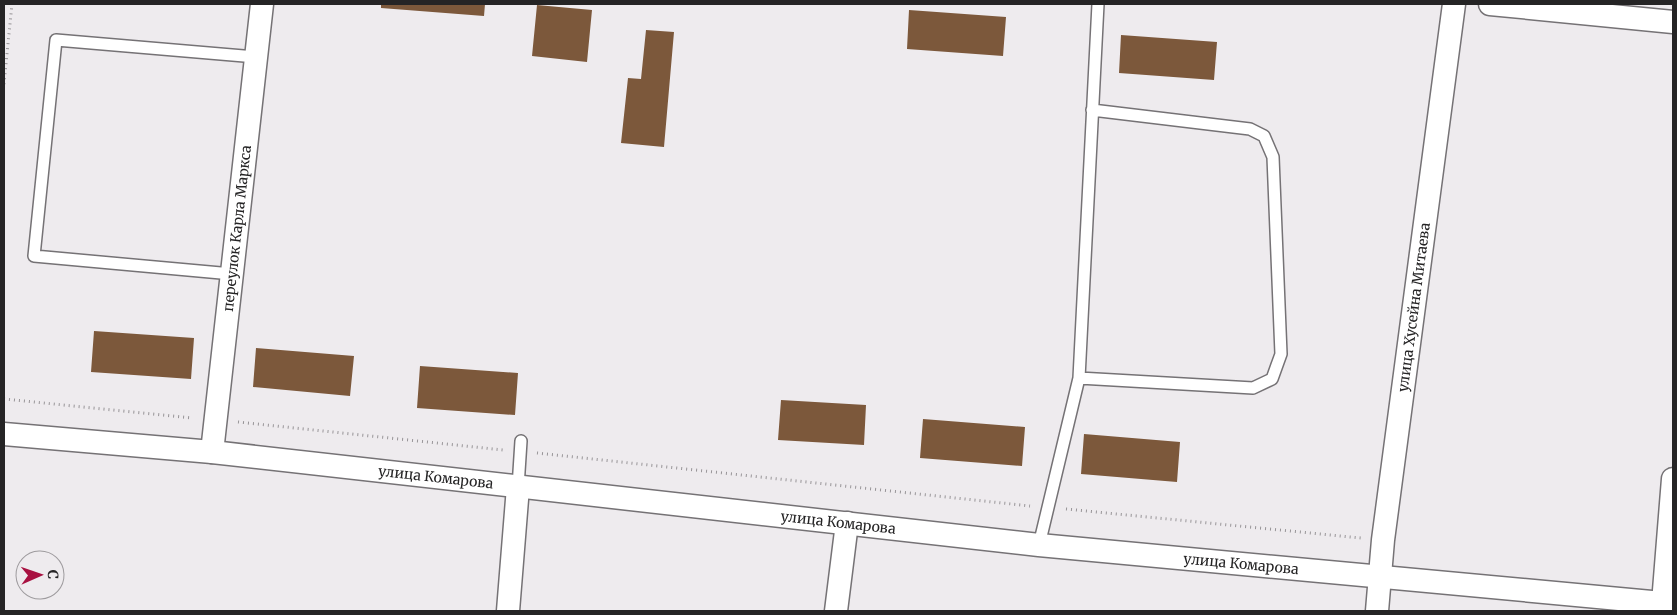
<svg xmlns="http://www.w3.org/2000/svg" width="1677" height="615" viewBox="0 0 1677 615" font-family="Merriweather,serif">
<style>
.building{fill:#7c583b}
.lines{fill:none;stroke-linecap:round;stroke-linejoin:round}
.service-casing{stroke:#757275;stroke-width:14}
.minor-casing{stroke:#757275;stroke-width:25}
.path{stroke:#979497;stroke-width:3;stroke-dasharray:1 4;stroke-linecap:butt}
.service{stroke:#fff;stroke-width:11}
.minor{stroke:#fff;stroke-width:22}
.labels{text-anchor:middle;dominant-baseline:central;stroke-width:5;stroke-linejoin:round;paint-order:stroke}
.street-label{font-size:14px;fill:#252425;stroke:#eeebee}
</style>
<rect width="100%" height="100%" fill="#eeebee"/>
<path class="building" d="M381,4H485L484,16L381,8Z
M537,5L592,10L587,62L532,56Z
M909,10L1006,17L1003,56L907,49Z
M646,30L674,32L664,147L621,143L628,78L641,79Z
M1121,35L1217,42L1214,80L1119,73Z
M94,331L194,338L191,379L91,372Z
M256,348L354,356L350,396L253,387Z
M420,366L518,373L515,415L417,408Z
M781,400L866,405L864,445L778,440Z
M923,419L1025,427L1022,466L920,458Z
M1084,434L1180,442L1177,482L1081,474Z"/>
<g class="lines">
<defs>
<path id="service" d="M232,274L34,256L56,40L256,57
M1079,378L1253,388L1272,379L1281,354L1273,157L1264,136L1250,129L1092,110
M518,487L521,441
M1039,545L1079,378L1098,4"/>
<g id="minor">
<path d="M1490,4L1673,22"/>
<path id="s1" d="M4,434L212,452L1039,545L1673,604"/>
<path id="s2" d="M212,452L262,4"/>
<path d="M1663,603L1673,479"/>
<path d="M508,611L518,487"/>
<path d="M836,611L847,523"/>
<path id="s3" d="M1377,611L1383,540L1454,4"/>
</g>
</defs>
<use href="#service" class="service-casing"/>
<use href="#minor" class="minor-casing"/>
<path class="path" d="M4,84L12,4
M4,399L192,418
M238,422L503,450
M537,453L1030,506
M1066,509L1361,538"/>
<use href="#service" class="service"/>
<use href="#minor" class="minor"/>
</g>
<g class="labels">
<g class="street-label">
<text stroke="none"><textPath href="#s2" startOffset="225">переулок Карла Маркса</textPath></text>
<text stroke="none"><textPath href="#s3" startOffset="306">улица Хусейна Митаева</textPath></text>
<text stroke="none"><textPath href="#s1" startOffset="434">улица Комарова</textPath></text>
<text stroke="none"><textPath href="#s1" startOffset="839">улица Комарова</textPath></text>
<text stroke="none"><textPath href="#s1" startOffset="1244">улица Комарова</textPath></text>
</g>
</g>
<rect width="1677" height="615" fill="none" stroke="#252425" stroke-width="10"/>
<g transform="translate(40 575) rotate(88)"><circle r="24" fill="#eeebee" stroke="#9e9b9e"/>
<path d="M0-4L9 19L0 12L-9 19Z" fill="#a81141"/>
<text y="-8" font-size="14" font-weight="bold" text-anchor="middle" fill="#252425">С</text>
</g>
</svg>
